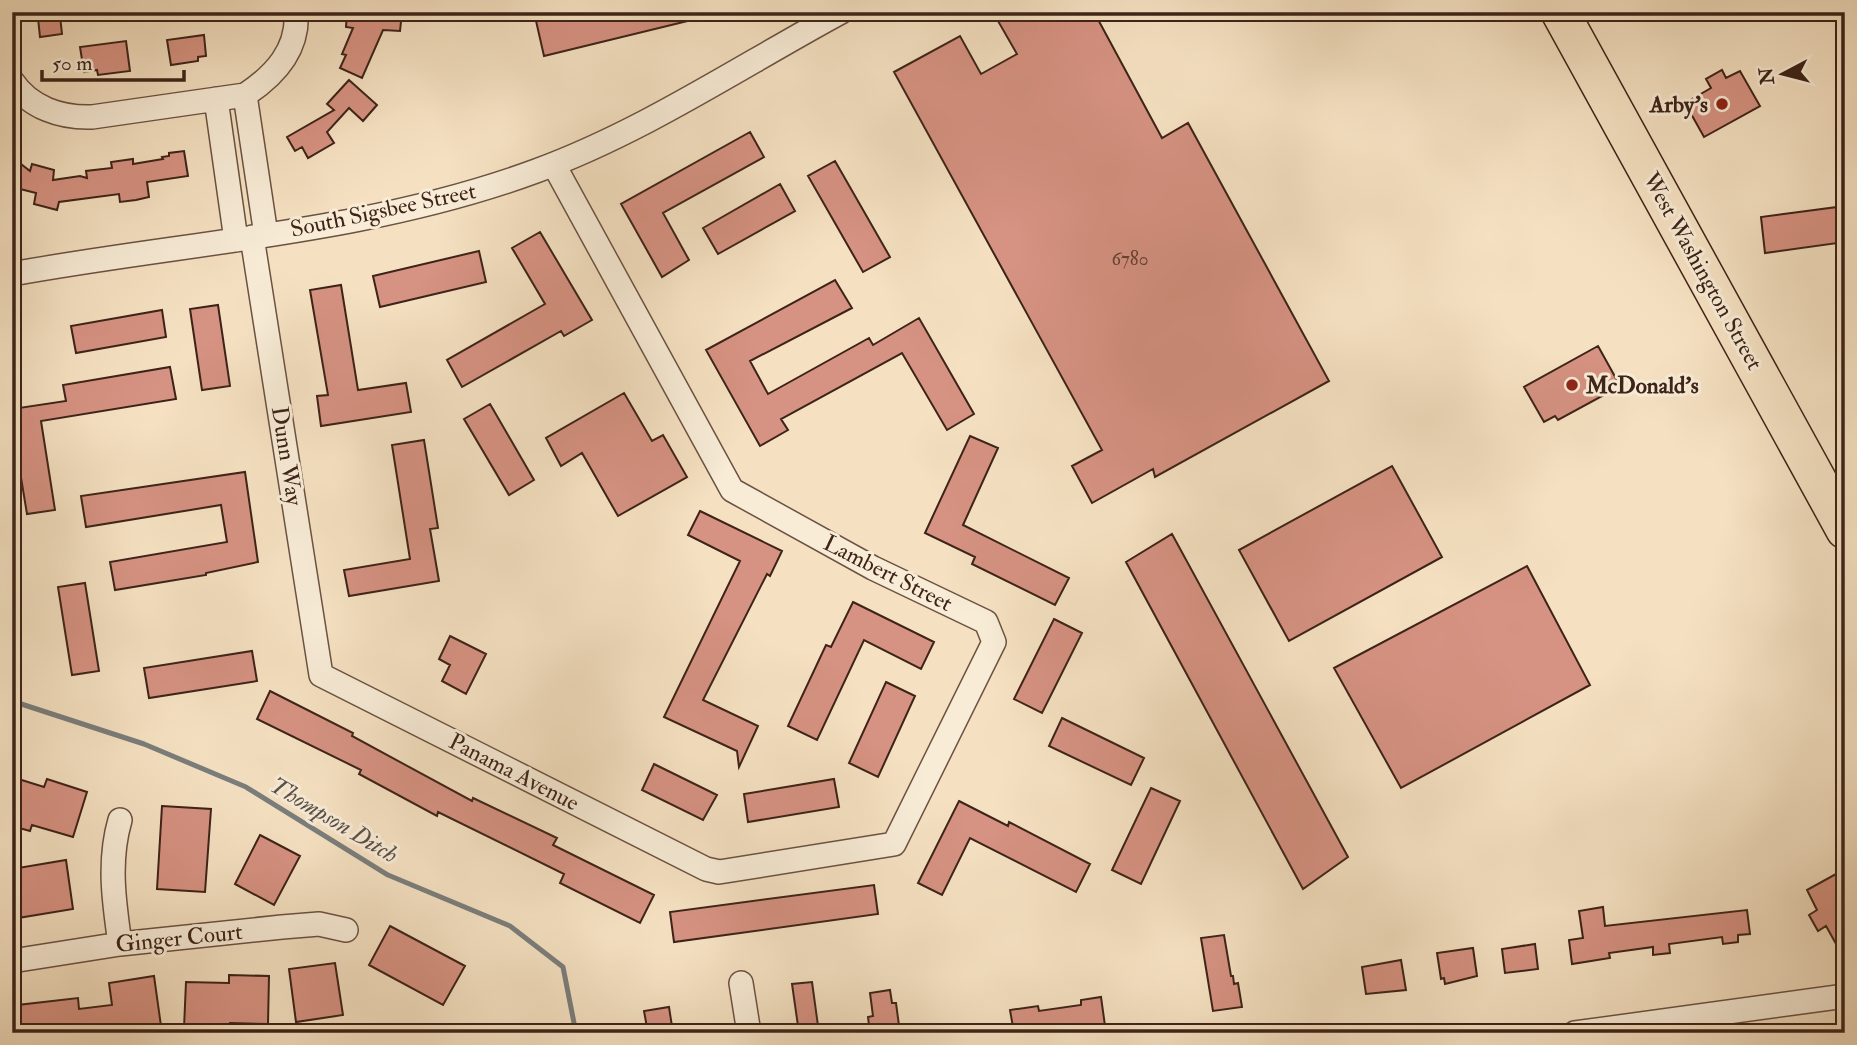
<svg xmlns="http://www.w3.org/2000/svg" width="1857" height="1045" viewBox="0 0 1857 1045" font-family="'IM FELL Double Pica',serif">
<style>
.lines{fill:none;stroke-linecap:round;stroke-linejoin:round}
.stream{stroke:#7a7e7c;stroke-width:5}
.building{fill:#d69282;stroke:#3d2318;stroke-width:2}
.street-casing{stroke:#6b5242;stroke-width:26}
.primary-casing{stroke:#3d2318;stroke-width:40}
.street{stroke:#f8ecd7;stroke-width:23}
.primary{stroke:#f5e1c2;stroke-width:37}
.poi-dot{fill:#8f2418;stroke:#f8ecd7;stroke-width:2.5}
.labels{text-anchor:middle;dominant-baseline:central;stroke-width:6;stroke-linejoin:round;paint-order:stroke}
.number-label{font-size:19px;fill:#633f32}
.poi-label{font-size:23px;font-weight:bold;fill:#3d2318;stroke:#f8ecd7;text-anchor:end}
.street-label{font-size:23px;fill:#3d2318;stroke:#f8ecd7}
.water-label{font-size:24px;font-style:italic;fill:#5b504a;stroke:#f8ecd7}
</style>
<rect width="100%" height="100%" fill="#f5e1c2"/>
<filter id="stains"><feTurbulence type="fractalNoise" baseFrequency=".00286" numOctaves="4"/><feColorMatrix values="0 0 0 0 .2 0 0 0 0 .09 0 0 0 0 .02 0 0 0 .5 -.17"/></filter>
<radialGradient id="worn" r=".72"><stop offset=".6" stop-color="#630" stop-opacity="0"/><stop offset="1" stop-color="#630" stop-opacity=".3"/></radialGradient>
<g class="lines">
<path class="stream" d="M12,701L144,744L246,787L388,875L510,926L563,967L576,1033"/>
</g>
<path class="building" d="M347,12H402L400,31L383,30L362,78L340,68L346,55L342,54L353,28L346,27Z
M534,12H699L700,18L544,56Z
M1014,12H1094L1162,138L1188,123L1329,381L1155,477L1153,469L1092,503L1072,466L1102,450L894,72L960,36L981,74L1017,54L998,21Z
M60,16L62,34L40,37L38,18Z
M204,35L206,56L198,57V61L171,65L167,40Z
M126,41L130,71L98,75L97,70L84,72L80,47Z
M1722,70L1726,78L1740,71L1760,106L1704,137L1685,103L1711,88L1706,79Z
M349,80L377,105L363,121L349,108L327,132L334,143L308,158L302,147L295,151L287,137L334,110L327,104Z
M750,132L764,157L663,213L689,260L662,277L621,204Z
M184,151L188,176L147,182L149,197L136,200L120,202L119,194L59,202L57,210L34,204L36,193L12,187V157L30,171L32,164L54,170L53,180L80,176L87,178L86,171L112,168L111,162L133,159V164L163,159L162,157L169,156V153Z
M835,161L890,257L863,272L808,176Z
M780,184L795,211L718,254L703,228Z
M1845,206V242L1765,253L1761,217Z
M540,232L592,320L564,336L561,331L462,387L447,360L545,304L512,248Z
M479,251L486,282L380,307L373,276Z
M835,280L852,308L750,361L768,394L869,338L873,345L919,318L974,414L947,430L902,353L781,419L788,430L760,446L706,350Z
M341,285L358,390L406,383L411,412L321,426L317,396L328,395L310,290Z
M218,305L230,386L202,390L190,309Z
M162,310L166,337L76,353L71,326Z
M1598,346L1618,382L1613,384L1615,389L1558,420L1555,416L1544,422L1524,387Z
M170,367L176,399L41,421L55,510L27,514L12,423V409L66,401L63,385Z
M624,393L652,441L663,435L687,477L618,516L582,453L561,466L546,438Z
M490,404L534,480L509,495L464,419Z
M970,436L998,448L963,525L1069,578L1055,605L972,564L975,557L925,533Z
M424,440L438,528L430,529L439,581L349,596L344,570L410,559L392,445Z
M1392,466L1442,557L1289,641L1239,550Z
M245,472L258,562L206,573V575L115,590L110,562L227,542L221,505L86,527L81,496Z
M700,511L782,551L770,576L767,574L703,700L758,726L739,767L737,751L664,717L740,561L688,535Z
M1172,534L1348,857L1303,889L1126,562Z
M1527,566L1590,685L1401,788L1334,668Z
M85,583L99,671L72,675L58,587Z
M853,602L934,642L921,669L864,640L817,740L788,726L826,645L831,647Z
M1054,619L1082,633L1042,713L1014,699Z
M450,636L486,654L466,694L442,681L450,665L439,659Z
M252,651L257,681L149,698L144,668Z
M886,682L915,696L878,777L849,763Z
M270,691L353,733L352,736L472,801L473,798L557,838L553,845L654,895L640,923L560,883L564,874L438,812L437,816L359,774L361,770L257,719Z
M1062,718L1144,758L1131,785L1049,746Z
M654,764L717,795L703,820L642,790Z
M12,777L44,787L47,779L87,792L73,837L32,825L30,831L12,826Z
M834,779L839,807L748,822L744,794Z
M1151,788L1180,801L1141,884L1112,870Z
M959,801L1008,826L1009,822L1090,864L1076,892L970,838L942,895L918,883Z
M162,806L211,809L205,892L157,889Z
M260,835L300,856L274,905L235,884Z
M66,860L73,909L12,919V869Z
M1845,869V960L1826,926L1818,931L1809,915L1817,910L1807,890Z
M874,885L878,914L674,942L670,912Z
M1603,907L1605,926L1747,910L1750,934L1738,935V942L1723,944L1722,937L1669,944L1670,953L1653,955V947L1609,953L1610,958L1572,964L1569,940L1583,938L1579,911Z
M390,926L465,966L443,1005L369,965Z
M1224,935L1231,976H1233L1234,984L1238,983L1242,1007L1213,1011L1201,938Z
M1535,944L1538,969L1505,973L1502,949Z
M1473,948L1477,976L1445,984L1444,978L1441,979L1437,953Z
M1401,960L1406,990L1366,994L1362,967Z
M335,963L343,1015L296,1022L289,969Z
M229,975L269,976L268,1024L230,1023L229,1030L184,1028L186,982L229,983Z
M154,976L162,1033H116L115,1024L83,1028V1033H21L18,1005L78,998L79,1009L112,1005L109,983Z
M812,982L819,1033H799L792,984Z
M890,990L892,1003H896L900,1033H870L868,1017L873,1016L870,993Z
M1101,997L1106,1033H1085V1030L1066,1033H1014L1010,1010L1038,1006L1039,1011L1081,1005V1000Z
M669,1007L673,1033H648L644,1011Z"/>
<g class="lines">
<defs>
<path id="street" d="M12,81C30,108 61,118 92,117L245,95C274,76 299,50 296,12
M245,95L266,235
M216,99L236,240
M252,237L321,675L706,869L719,872L894,844L994,642L986,622L873,568L732,490L554,165
M12,274C187,242 368,233 536,171C643,132 741,66 841,12
M120,944C114,902 108,861 120,820
M12,961L120,944L282,927L319,924L346,930
M741,983L749,1033
M1575,1033L1845,996"/>
<path id="primary" d="M1560,12L1845,530"/>
</defs>
<use href="#street" class="street-casing"/>
<use href="#primary" class="primary-casing"/>
<use href="#street" class="street"/>
<use href="#primary" class="primary"/>
</g>
<g class="poi-dot">
<circle cx="1722" cy="104" r="7"/>
<circle cx="1572" cy="385" r="7"/>
</g>
<g class="labels">
<g class="number-label">
<text x="1130" y="259">6780</text>
</g>
<g class="poi-label">
<text x="1708" y="104">Arby's</text>
<text x="1586" y="385" text-anchor="start">McDonald's</text>
</g>
<g class="street-label">
<text transform="translate(383 210) rotate(-12)">South Sigsbee Street</text>
<text transform="translate(1703 271) rotate(61)">West Washington Street</text>
<text transform="translate(287 456) rotate(81)">Dunn Way</text>
<text transform="translate(888 573) rotate(27)">Lambert Street</text>
<text transform="translate(514 772) rotate(27)">Panama Avenue</text>
<text transform="translate(179 938) rotate(-6)">Ginger Court</text>
</g>
<g class="water-label">
<text transform="translate(334 820) rotate(31)">Thompson Ditch</text>
</g>
</g>
<rect width="1857" height="1045" fill="none" stroke="#f5e1c2" stroke-width="42"/>
<rect x="14" y="14" width="1829" height="1017" fill="none" stroke="#3d2318" stroke-width="3.5"/>
<rect x="21" y="21" width="1815" height="1003" fill="none" stroke="#3d2318" stroke-width="2"/>
<g transform="translate(1783 74) rotate(263)" stroke="#f8ecd7" stroke-width="5" paint-order="stroke">
<path d="M0-5L12 26L0 18L-12 26Z" fill="#3d2318"/>
<text y="-10" font-size="19" font-weight="bold" text-anchor="middle" fill="#3d2318">N</text>
</g>
<path d="M42 70v10h142v-10" fill="none" stroke="#3d2318" stroke-width="3.5"/>
<text x="52" y="70" font-size="21" fill="#3d2318" stroke="#f8ecd7" stroke-width="5" paint-order="stroke">50 m</text>
<rect width="100%" height="100%" filter="url(#stains)"/>
<rect width="100%" height="100%" fill="url(#worn)"/>
</svg>
